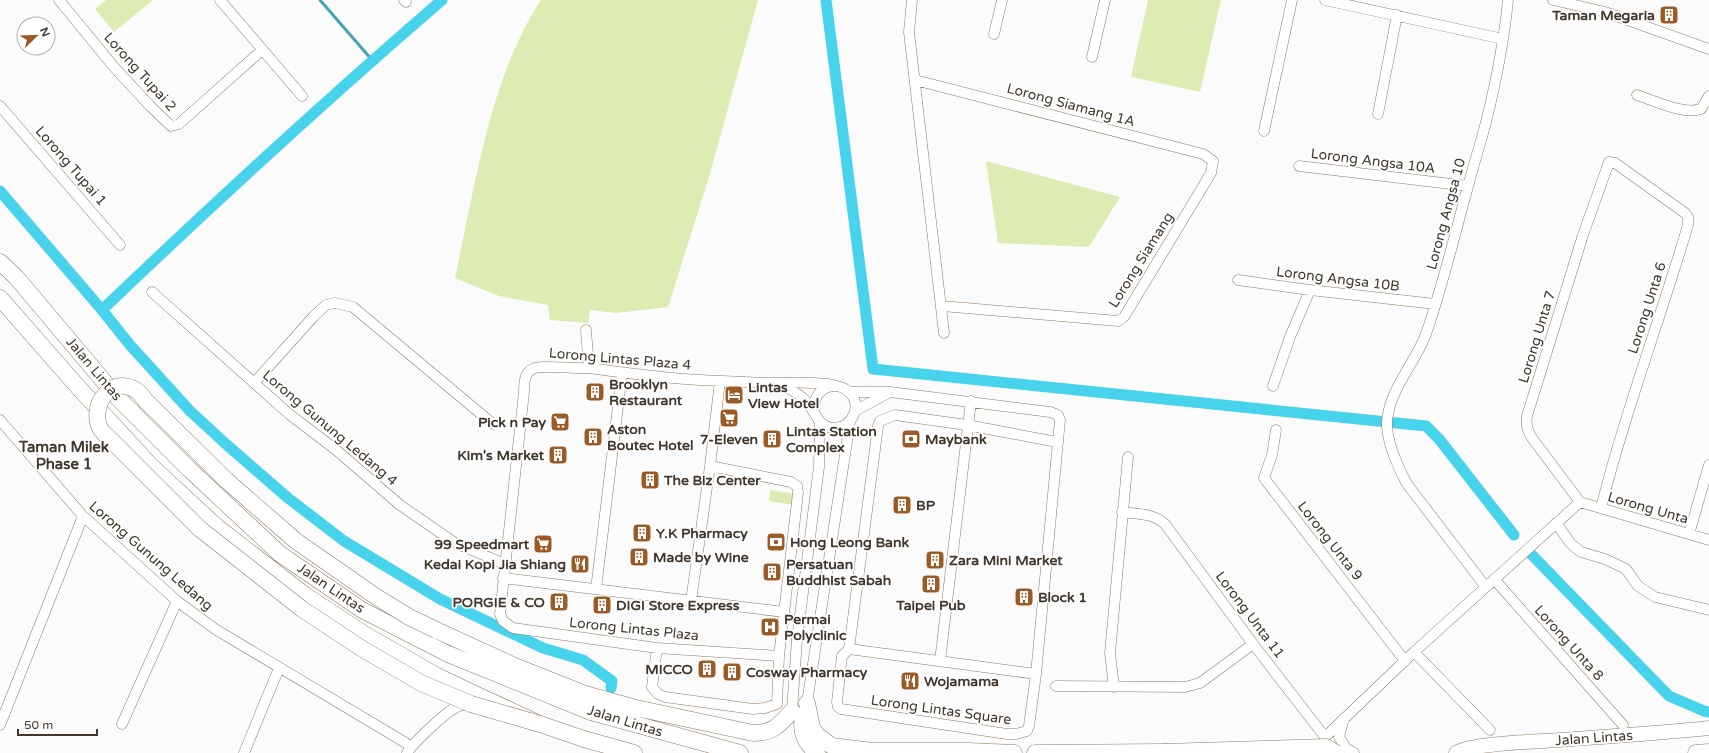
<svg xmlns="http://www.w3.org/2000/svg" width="1709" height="753" viewBox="0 0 1709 753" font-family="'Varela Round',sans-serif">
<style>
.green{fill:#ddecb2}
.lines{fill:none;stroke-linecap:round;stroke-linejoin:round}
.stream{stroke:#45a4b2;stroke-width:3}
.canal{stroke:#47d3ec;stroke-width:11}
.minor-casing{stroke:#917961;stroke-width:11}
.secondary-casing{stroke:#917961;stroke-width:15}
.trunk-casing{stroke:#917961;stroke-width:17}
.minor{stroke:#fff;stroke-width:10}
.secondary{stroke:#fff;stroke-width:14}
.trunk{stroke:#fff;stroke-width:16}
.trunk-bridge-casing{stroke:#917961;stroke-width:17;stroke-linecap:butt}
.trunk-bridge{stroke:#fff;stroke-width:16}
.labels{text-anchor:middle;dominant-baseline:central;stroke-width:3.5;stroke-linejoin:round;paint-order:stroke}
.poi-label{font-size:14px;font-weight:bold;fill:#41372c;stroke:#fff;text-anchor:start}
.street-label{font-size:14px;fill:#41372c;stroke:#fff}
.neighbourhood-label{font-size:15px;font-weight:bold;fill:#41372c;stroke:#fff}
</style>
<rect width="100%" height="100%" fill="#fbfbfb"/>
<path class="green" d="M106,0H153L114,32L95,9Z
M541,0H758L709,177L668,307L616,313L590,310L588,323L550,320L548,305L499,296L455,278C475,188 489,79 541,0Z
M1148,0H1221L1200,92L1131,77Z
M986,161L1120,197L1089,247L998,243Z
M770,490L795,494L793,505L769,501Z"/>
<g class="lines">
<path class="stream" d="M320,0L372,60"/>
<path class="canal" d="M826,0L873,369L1426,426L1439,439L1514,535
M0,191L102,310L130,345L190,411L227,445L288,498L344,541L440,599L543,648L583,660L612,681L611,688
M102,310C213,204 326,100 442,0
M1531,554L1669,696L1704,711L1709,712"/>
<defs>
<path id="minor" d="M59,0L114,67L150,106L171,126L179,124L262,50
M220,0L302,96
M404,0L406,2
M912,0L909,32L944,333
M1325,0L1503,39
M1553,0L1605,12L1709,49
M994,34L1002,0
M1092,57L1105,0
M915,80L1203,154L1213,161L1211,173L1124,317L1118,321L942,306
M1637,95C1655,101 1684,115 1701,109L1709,96
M0,106L120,245
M1378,114L1397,15
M1264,131L1292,0
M1299,166L1468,186
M1238,280L1310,290L1435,304
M152,292L289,414L335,449L400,505L455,543L505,564
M586,330L589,368
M254,383L314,316L326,305L335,303L353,307L493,424
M778,383C788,388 799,393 806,401C815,410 817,426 832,428C854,430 865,400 845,389C840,386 833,385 828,384C811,382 796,382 779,383C760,383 741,382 722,381C677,380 632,374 589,368C576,369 543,365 535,368C532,369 529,371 527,374C524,378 524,386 524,392L500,614L503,621L513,628L657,648L779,656
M1273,386L1290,337L1310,290
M814,410C814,397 820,387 834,386
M855,411L888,393
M0,420L83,516L177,601L215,629L411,746
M1276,430L1272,455L1264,478L1405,661
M1580,502L1532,438C1527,430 1526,425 1527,416L1583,235L1609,162L1615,163L1685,213L1688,217V225C1660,320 1625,412 1601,508
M1580,502L1709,540
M1122,512C1138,514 1152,513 1165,524L1253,644L1325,737L1414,652L1580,502
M1556,523L1571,544L1581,552L1605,559L1626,569L1638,586L1655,597L1709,610
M1689,534L1709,465
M503,578L784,612
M1494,579L1623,725
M1485,586L1407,484C1398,468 1386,440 1387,422C1389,389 1415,364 1426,334C1443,285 1455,233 1469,183C1474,163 1481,142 1486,122C1496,82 1504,41 1508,0
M596,589L622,373
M691,601L710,466L720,381
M657,648L652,687L658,694L665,697L753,709L765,708L777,704L779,656L798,493L797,486L791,482L710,466
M849,649L842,656L837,702L838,707L841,709L1007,734H1016L1027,731L1029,726L1036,674L1060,420L1058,415L1050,412L890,392H849
M849,649L878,426L880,421L895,415L967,425L1057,442
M849,649L1036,674
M1414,652L1490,730
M940,661L971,401
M1056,686L1185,687L1200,683L1253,644
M1114,687L1110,653L1128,457
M807,703L850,422
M792,711L797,639L819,467L820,423
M1344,718L1339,737L1346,748L1354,753
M122,724L177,601
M0,725L83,516
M244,753L279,668
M407,753C413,743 445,713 455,708C459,705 465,705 470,704"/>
<path id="secondary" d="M1456,753C1470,744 1526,742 1544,741C1599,737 1654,734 1709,728"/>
<path id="trunk" d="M0,262L16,277L117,397L189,469L280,554L362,610L448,654L591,712L740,753
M0,298L78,387L152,467L217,527L305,595L364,634L437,676L477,695L540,724L584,739L634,753
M436,630L517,667L585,694L636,708L753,733C774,733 779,725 792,711
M807,703L812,728L818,736L832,746L872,751H968L1014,753
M804,714C799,730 805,743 817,753
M1035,753L1164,752
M1696,753L1709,752"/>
</defs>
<use href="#minor" class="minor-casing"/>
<use href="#secondary" class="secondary-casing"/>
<use href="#trunk" class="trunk-casing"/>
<use href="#minor" class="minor"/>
<use href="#secondary" class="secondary"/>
<use href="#trunk" class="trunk"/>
<defs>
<path id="trunk-bridge" d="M436,630L409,617L375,596L296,541L226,480L145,400C143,397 140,393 137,391C113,374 89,404 100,428C102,432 107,436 110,439L200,529L302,609L361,648L421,683L471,704L540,724
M1164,752L1326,747L1336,753"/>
</defs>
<use href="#trunk-bridge" class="trunk-bridge-casing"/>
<use href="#trunk-bridge" class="trunk-bridge"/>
</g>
<defs>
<symbol id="building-square" viewBox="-11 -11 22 22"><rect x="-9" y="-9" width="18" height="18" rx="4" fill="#9c5a27" stroke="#fff"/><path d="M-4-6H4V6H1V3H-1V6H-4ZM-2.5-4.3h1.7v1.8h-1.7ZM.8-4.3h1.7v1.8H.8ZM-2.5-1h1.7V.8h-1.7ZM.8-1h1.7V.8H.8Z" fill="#fff"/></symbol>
<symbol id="hotel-square" viewBox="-11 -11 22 22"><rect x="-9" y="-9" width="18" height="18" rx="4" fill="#9c5a27" stroke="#fff"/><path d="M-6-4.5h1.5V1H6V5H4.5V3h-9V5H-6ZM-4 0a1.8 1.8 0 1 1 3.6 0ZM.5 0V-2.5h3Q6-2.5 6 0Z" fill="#fff"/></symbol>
<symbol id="supermarket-square" viewBox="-11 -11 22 22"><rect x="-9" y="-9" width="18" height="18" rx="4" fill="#9c5a27" stroke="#fff"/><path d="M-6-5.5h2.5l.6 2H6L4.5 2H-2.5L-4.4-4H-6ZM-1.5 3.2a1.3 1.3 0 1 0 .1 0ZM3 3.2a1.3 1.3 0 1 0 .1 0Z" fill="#fff"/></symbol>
<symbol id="bank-square" viewBox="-11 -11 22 22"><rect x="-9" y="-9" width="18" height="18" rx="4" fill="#9c5a27" stroke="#fff"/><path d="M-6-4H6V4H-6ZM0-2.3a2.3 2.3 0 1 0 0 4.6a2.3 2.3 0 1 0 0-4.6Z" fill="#fff"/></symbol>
<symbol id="restaurant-square" viewBox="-11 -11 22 22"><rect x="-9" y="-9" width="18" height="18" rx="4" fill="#9c5a27" stroke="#fff"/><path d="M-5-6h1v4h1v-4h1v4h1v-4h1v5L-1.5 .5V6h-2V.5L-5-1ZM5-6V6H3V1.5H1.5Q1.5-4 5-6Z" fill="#fff"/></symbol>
<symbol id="hospital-square" viewBox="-11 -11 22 22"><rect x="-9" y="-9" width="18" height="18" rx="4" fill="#9c5a27" stroke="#fff"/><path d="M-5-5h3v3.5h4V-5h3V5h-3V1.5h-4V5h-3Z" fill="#fff"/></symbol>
</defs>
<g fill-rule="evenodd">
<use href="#building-square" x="1658" y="4" width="22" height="22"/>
<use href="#building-square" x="584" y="381" width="22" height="22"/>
<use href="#hotel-square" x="723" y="384" width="22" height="22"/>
<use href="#supermarket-square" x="718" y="407" width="22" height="22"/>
<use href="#supermarket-square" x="549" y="411" width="22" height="22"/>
<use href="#building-square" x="582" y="426" width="22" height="22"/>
<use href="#building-square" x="761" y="428" width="22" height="22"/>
<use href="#bank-square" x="900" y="428" width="22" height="22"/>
<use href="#building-square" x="547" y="444" width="22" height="22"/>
<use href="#building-square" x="639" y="469" width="22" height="22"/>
<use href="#building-square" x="891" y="494" width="22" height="22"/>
<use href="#building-square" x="631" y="522" width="22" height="22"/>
<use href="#bank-square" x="765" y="531" width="22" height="22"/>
<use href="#supermarket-square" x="532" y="533" width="22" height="22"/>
<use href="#building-square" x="628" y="546" width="22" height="22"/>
<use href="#building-square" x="924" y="549" width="22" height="22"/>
<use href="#restaurant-square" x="569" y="553" width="22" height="22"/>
<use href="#building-square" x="761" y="561" width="22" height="22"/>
<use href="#building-square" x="920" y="573" width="22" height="22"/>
<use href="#building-square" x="1013" y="586" width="22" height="22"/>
<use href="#building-square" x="548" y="591" width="22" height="22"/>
<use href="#building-square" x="591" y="594" width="22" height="22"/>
<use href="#hospital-square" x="759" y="616" width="22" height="22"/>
<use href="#building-square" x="696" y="658" width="22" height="22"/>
<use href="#building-square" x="721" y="661" width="22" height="22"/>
<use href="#restaurant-square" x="899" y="670" width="22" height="22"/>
</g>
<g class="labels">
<g class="poi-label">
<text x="1655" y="15" text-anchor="end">Taman Megaria</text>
<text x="609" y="384">Brooklyn<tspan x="609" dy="16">Restaurant</tspan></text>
<text x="748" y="387">Lintas<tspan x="748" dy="16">View Hotel</tspan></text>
<text x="546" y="422" text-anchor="end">Pick n Pay</text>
<text x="607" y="429">Aston<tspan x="607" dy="16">Boutec Hotel</tspan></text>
<text x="786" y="431">Lintas Station<tspan x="786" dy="16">Complex</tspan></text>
<text x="729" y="439" text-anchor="middle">7-Eleven</text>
<text x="925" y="439">Maybank</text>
<text x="544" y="455" text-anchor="end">Kim's Market</text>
<text x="664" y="480">The Biz Center</text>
<text x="916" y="505">BP</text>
<text x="656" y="533">Y.K Pharmacy</text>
<text x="790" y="542">Hong Leong Bank</text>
<text x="529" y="544" text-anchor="end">99 Speedmart</text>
<text x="653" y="557">Made by Wine</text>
<text x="949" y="560">Zara Mini Market</text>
<text x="566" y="564" text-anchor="end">Kedai Kopi Jia Shiang</text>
<text x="786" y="564">Persatuan<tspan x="786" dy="16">Buddhist Sabah</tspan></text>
<text x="1038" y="597">Block 1</text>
<text x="545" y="602" text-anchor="end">PORGIE &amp; CO</text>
<text x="616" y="605">DIGI Store Express</text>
<text x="931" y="605" text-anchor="middle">Taipei Pub</text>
<text x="784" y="619">Permai<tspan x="784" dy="16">Polyclinic</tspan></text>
<text x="693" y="669" text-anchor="end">MICCO</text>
<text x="746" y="672">Cosway Pharmacy</text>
<text x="924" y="681">Wojamama</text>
</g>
<g class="street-label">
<text transform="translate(140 72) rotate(48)">Lorong Tupai 2</text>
<text transform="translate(1071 105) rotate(15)">Lorong Siamang 1A</text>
<text transform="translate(1373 161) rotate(7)">Lorong Angsa 10A</text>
<text transform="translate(71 166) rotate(49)">Lorong Tupai 1</text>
<text transform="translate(1446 214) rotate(-75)">Lorong Angsa 10</text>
<text transform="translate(1141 260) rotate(-58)">Lorong Siamang</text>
<text transform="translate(1338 279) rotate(7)">Lorong Angsa 10B</text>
<text transform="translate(1647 308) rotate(-72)">Lorong Unta 6</text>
<text transform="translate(1537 337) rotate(-73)">Lorong Unta 7</text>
<text transform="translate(620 359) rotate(5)">Lorong Lintas Plaza 4</text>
<text transform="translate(94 369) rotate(50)">Jalan Lintas</text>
<text transform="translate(330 428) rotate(40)">Lorong Gunung Ledang 4</text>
<text transform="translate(1648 508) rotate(16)">Lorong Unta</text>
<text transform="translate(1330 541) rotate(52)">Lorong Unta 9</text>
<text transform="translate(151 556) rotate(41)">Lorong Gunung Ledang</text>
<text transform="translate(331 588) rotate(34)">Jalan Lintas</text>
<text transform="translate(1250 615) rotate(53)">Lorong Unta 11</text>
<text transform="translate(634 629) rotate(6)">Lorong Lintas Plaza</text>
<text transform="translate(1569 643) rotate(48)">Lorong Unta 8</text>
<text transform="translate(941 710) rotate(8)">Lorong Lintas Square</text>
<text transform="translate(625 721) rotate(17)">Jalan Lintas</text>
<text transform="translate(1594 738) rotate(-4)">Jalan Lintas</text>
</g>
<g class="neighbourhood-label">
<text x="64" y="447">Taman Milek<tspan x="64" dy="17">Phase 1</tspan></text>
</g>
</g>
<g transform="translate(36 36) rotate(67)"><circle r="19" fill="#ffffff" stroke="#b3afab"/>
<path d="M0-3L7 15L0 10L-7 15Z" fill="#9c5a27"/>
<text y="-6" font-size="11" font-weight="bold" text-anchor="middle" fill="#41372c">N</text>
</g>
<path d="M18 729v6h79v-6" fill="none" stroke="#41372c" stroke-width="2"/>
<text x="24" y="729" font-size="12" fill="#41372c" stroke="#ffffff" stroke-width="3" paint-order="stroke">50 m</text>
</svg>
